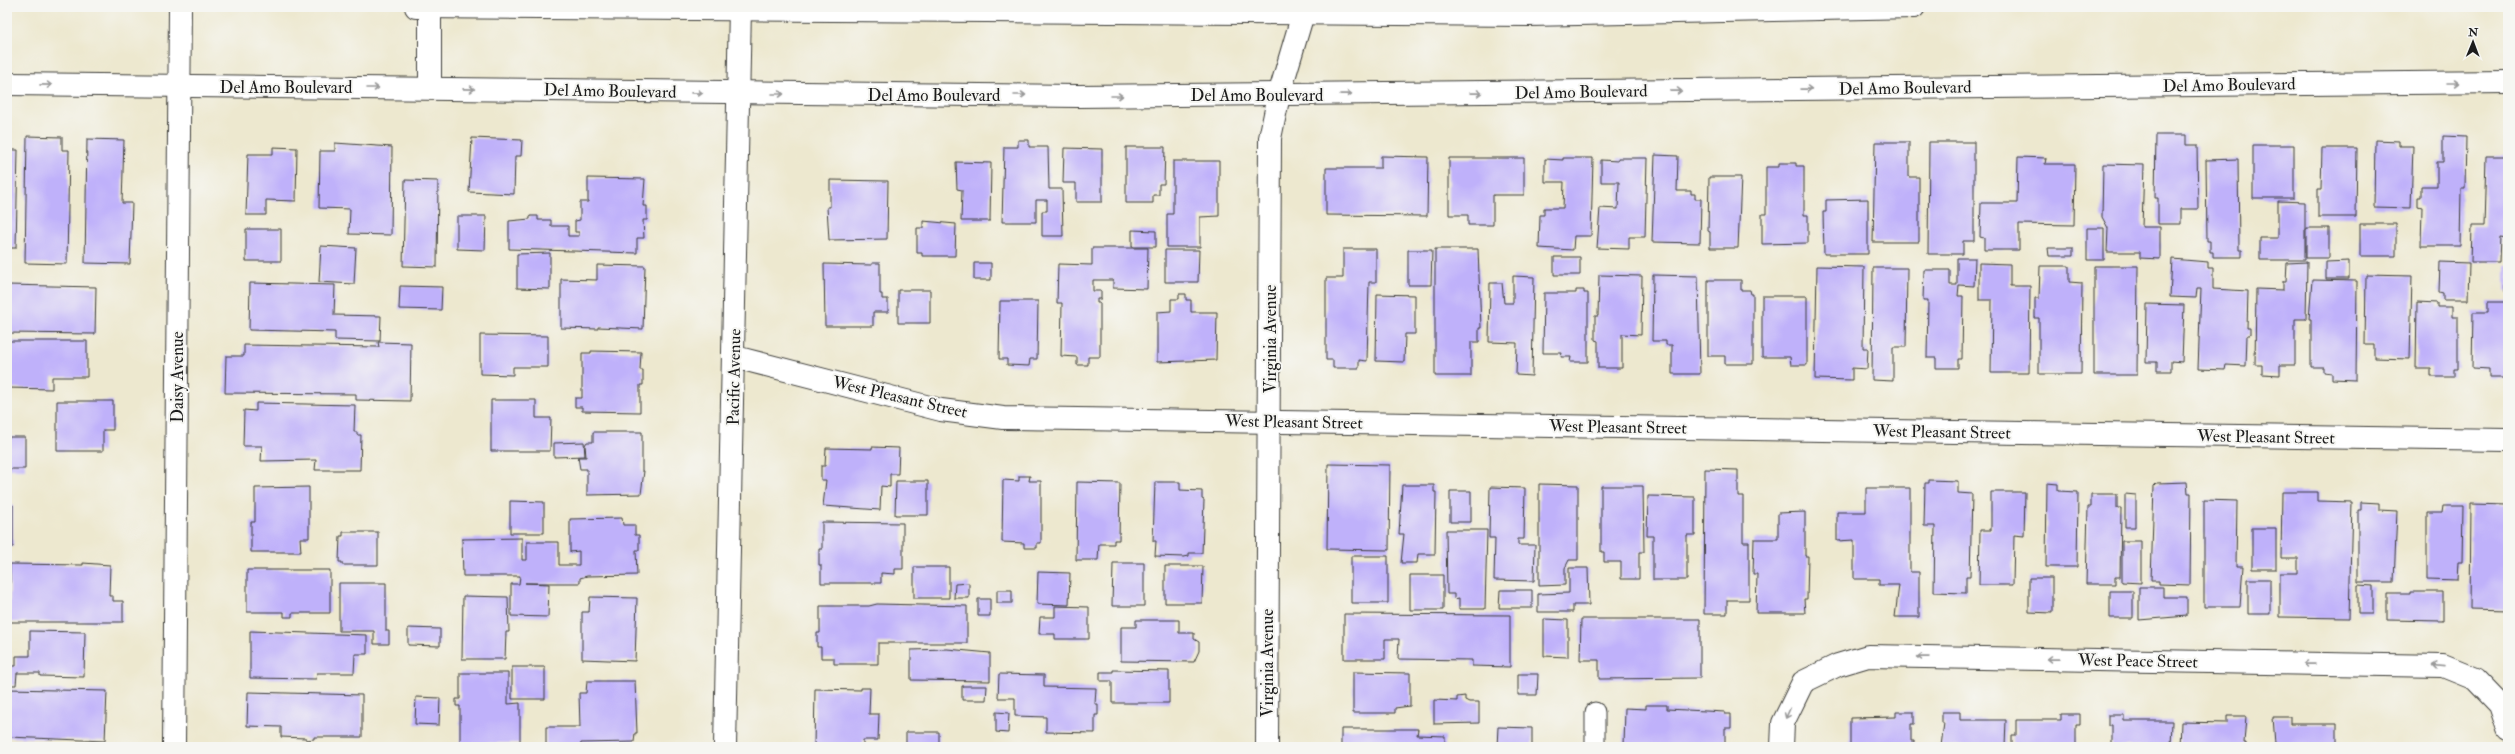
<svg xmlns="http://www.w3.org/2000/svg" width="2515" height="754" viewBox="0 0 2515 754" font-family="'IM FELL Double Pica',serif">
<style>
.building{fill:#bfb1fa}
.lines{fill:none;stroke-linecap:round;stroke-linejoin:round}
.lane-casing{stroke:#3b3b37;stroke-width:21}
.street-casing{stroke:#3b3b37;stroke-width:24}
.primary-casing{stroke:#3b3b37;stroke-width:24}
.lane{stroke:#fff;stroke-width:19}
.street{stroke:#fff;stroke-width:22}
.primary{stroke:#fff;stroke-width:22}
.oneway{stroke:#999}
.labels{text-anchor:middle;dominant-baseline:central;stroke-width:4;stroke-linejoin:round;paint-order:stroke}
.street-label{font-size:17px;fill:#1c1c1c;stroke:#f6f6f2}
</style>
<rect width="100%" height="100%" fill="#f6f6f2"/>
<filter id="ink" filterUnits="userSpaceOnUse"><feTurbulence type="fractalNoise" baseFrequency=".025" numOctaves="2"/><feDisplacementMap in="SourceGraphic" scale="8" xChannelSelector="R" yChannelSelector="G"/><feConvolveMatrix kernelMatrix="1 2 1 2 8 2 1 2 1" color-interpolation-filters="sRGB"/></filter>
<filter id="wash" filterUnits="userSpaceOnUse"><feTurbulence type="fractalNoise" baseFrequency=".012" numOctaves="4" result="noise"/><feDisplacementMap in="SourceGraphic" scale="16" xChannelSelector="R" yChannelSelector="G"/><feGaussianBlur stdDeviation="0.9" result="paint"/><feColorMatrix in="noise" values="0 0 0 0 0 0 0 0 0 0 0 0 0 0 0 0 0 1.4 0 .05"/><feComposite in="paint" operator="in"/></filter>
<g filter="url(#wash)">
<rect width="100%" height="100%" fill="#ede8cf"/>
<g id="blocks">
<path class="building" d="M2156,135H2186V145H2197L2198,209H2181V224H2158V198H2155Z
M27,136L62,137V150H69L67,264L25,263Z
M2443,136L2466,137L2465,189H2461L2460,246H2421L2422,207L2418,206V197H2421V186H2437V162H2443Z
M472,138L522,140L521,156H515L514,194L469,192Z
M87,139L124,140L122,203H132L130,264L85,263Z
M1018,140H1029V147H1048L1049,189H1062L1063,236H1042V211H1047V200H1036V222H1002L1004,147H1018Z
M2375,140L2399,141V146H2413L2411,208L2374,207Z
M1875,142H1909V177H1919V242H1873Z
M1929,142H1974V241H1963V254H1928Z
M335,143L392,147L391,235L349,234L350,209L319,208L320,151H335Z
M2253,145H2294V198H2253Z
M273,147L297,148L296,201L266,200V215H246L248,154H273Z
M1126,147H1165L1164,184H1159V195H1153V203H1126Z
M1064,148L1102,149V202H1076V183H1063Z
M2322,148H2357L2356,217H2318V189H2321Z
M7,150H18L16,248H7Z
M1655,155L1678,156L1677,191H1691V194H1695V199H1701L1700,243L1652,242Z
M1381,156L1428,157L1427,216L1326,215V168H1381Z
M2486,156H2508V238L2501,237L2500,262H2471L2472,226H2484Z
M2018,157L2046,158L2045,164H2075L2074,225L2019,224V250H1984V238L1980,237L1981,203H2017Z
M1449,158H1524V195H1493V225H1468V215H1449Z
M1563,158H1593L1591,236H1574L1573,250L1539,248L1540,215H1544V208H1563L1564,182H1545V159L1563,160Z
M1618,158H1647L1645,237H1629V249L1597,248L1600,208L1618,209L1619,182H1601V160L1618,161Z
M2238,159L2239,250H2242V257H2213V252H2210V241H2207L2206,160Z
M1173,161H1219V216L1200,217V247H1167V214H1173Z
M956,162L991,163L990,221H961L962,190L957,189Z
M1779,163H1796V166H1804V215H1808V243L1762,244V214H1766V167H1779Z
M2103,164L2144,165L2142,227H2160V259L2140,258V252H2107L2108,228L2102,217Z
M1709,177H1741L1738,248H1710V232L1708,231Z
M588,178L645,179L643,206H647V220H643L644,238H637V253L509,249V221L530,219V216H538V220H551V226H568V236H579V232H575V221L580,220V202H588Z
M405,180L438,181L437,267L403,266Z
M830,180L888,181L887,239L829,240L827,207H830Z
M1868,199V254H1824L1823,212H1826V200Z
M2278,201L2305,202V260H2260V238H2278Z
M457,216H486L485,250L457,249Z
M923,221L956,224L955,256H922V253H917V228H923Z
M2360,224H2396V256H2360Z
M2087,228H2104V260H2087Z
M2306,228H2329V258H2306Z
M246,229H281V261H246Z
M1132,230L1156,231V247H1132Z
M321,246L356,248L354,284L319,282Z
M1092,248H1148L1147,289L1113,288V280H1093V291H1101V299H1097V303H1100V357H1088V365H1077V357L1061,356L1062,303H1057L1058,264L1092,265Z
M2048,248H2073V256H2049Z
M1343,249H1376V282H1369L1367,361L1359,360V368H1333V360H1326V278H1343Z
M1435,249H1478L1481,328H1479V342H1471V376H1435Z
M1165,250H1199L1198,282H1165Z
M1408,250H1432L1431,285H1408Z
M550,253V289L517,288V254Z
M1554,257H1580V275H1554Z
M1957,258H1975L1974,286L1959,285L1958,296H1963L1962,359H1958V368H1936V358H1927L1928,300H1923L1924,270H1950V285H1957Z
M2172,259L2208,262V268H2213V289L2248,291L2247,328H2250V335H2247L2246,366L2226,365L2225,370L2198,369L2201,288H2197L2196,298L2170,297Z
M2349,261V279H2326V262Z
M2307,262L2306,319H2295V365H2280V375L2262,374V365H2255L2256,289L2283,290V281H2286L2287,263Z
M2440,262L2469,263L2468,300H2443V293L2439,292Z
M872,263H880V294H882V299H888V312H873V326H825L824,264L872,265Z
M974,263H991V280H974Z
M1979,263L2010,264V286H2030L2029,373H1991L1992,300H1979Z
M597,265L645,266L643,329L598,327V329L561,328V279L597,280Z
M2505,265H2508V291H2505Z
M1817,266L1864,267L1863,348H1868L1867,369L1852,368V380L1815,379Z
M2040,266H2069V282L2082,283L2081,374H2039V318H2035V298H2039Z
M2094,266H2138L2137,375H2094Z
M1873,268H1907L1906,347H1893V381L1872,380Z
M1599,275L1642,276L1641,335L1622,334V368H1598V341L1595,340V316H1598Z
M1653,275L1698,276L1700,374H1672V345H1666V341H1652Z
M2366,275L2412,276L2410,359L2374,358V345H2365Z
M1513,276L1534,277L1532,376L1516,375L1517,343L1489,342L1490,283H1502L1504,303H1513Z
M1708,280H1741V290H1750L1751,294H1753V364H1725V356H1708Z
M2312,280L2357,281L2356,380L2332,379V373L2324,372V367H2311V319H2309Z
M250,283L335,285L334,315L381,316L380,341L335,340V332L249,330Z
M7,285L96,287L95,334L7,333Z
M400,286L442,287L441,310L399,309Z
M898,290H930V323H898Z
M1576,290H1584V293H1588V362H1570L1571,357H1561L1562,353H1543L1544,293H1576Z
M1179,294H1186V300H1191V312H1217L1216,360L1157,362V312L1171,311V299H1179Z
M1377,294L1415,295V334H1405L1404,362L1376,361Z
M1762,296H1807V365H1791L1790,357H1762Z
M1000,301H1038L1037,359H1030L1029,366L1007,365V359H999Z
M2417,302L2437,303V307H2452V317H2458V369H2454V377H2431V368H2416Z
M2488,302H2508V378H2489V369L2472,368L2473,312H2488Z
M2147,304L2184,305L2182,362L2171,361V371H2157V362H2146Z
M480,335L548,336V367H513V375L480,374Z
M7,341H87V377H52V389L7,388Z
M378,342L411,343L410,401L356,400V394L225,393L226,356H244V345L379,347Z
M591,351L641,352L640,370H643V385H640V412L582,411V407H575V398H582V353H591Z
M491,400H536V418H551L550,451H491Z
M57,401H113V430H103V451H57Z
M256,403L355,405L354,432H357V435H361L360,470H315L316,460L261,461L262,446H243L244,410L256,411Z
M593,432H642V471H644L641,494L587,495V469H580L578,457H586L585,445L587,442H593Z
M7,437H25V469H7Z
M584,442L585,456L554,457V443Z
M872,447L899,448L898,474H890V487L881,486L880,510L823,506L826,480H821V466H825L826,448L872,449Z
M1328,464L1390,465L1389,550L1327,549Z
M1705,469L1738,470V496H1743V542H1749V600H1727V614H1704Z
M1019,476H1030L1029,481H1041V543H1037V548H1024V543L1002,542L1003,480L1019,481Z
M1929,480L1958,481V493L1972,494L1970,577H1966V593L1934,592L1935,526H1924L1925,483H1929Z
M896,481H928V515H895Z
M1077,482L1120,483L1119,540H1114V544H1099L1098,560H1076Z
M1155,482H1180V490L1202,491V499L1204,500L1202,553H1189V556L1184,557L1155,556L1156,541H1153Z
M2187,482L2188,493H2191L2190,585L2159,584V581H2151L2154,486L2157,483Z
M2047,483L2058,484V491L2078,492L2077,567H2046Z
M1539,484L1578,485V560H1569L1565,568V585L1539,586Z
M1402,485H1434V492H1436L1435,554H1418L1417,563H1401L1404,534H1399Z
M1601,486H1643L1644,552H1639V579H1621V562H1604V552H1601Z
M309,487V538H300L301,552H251V522H255V488Z
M1490,487L1525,488L1524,539H1518V545H1535L1534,581L1494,580L1495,538H1489Z
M1866,488H1910V572H1919V617H1895L1899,585H1879V579H1854V540L1837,541V512H1866Z
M1450,491H1471V522H1450Z
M1991,492H2025L2024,536L2014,535L2013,585H1979L1980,530H1991Z
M2282,492H2318V501L2352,502L2349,618L2280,617V573H2298V558H2281Z
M2091,494H2117V508H2121L2120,577H2115V584H2086L2088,507H2091Z
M2125,494L2136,495V527H2125Z
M1648,496L1695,497V535H1687V580H1653V536H1647Z
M2204,500L2237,501L2236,566H2243L2240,607H2204Z
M510,501L544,502V533H510Z
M2361,502L2379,503V510L2397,511L2394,582H2358V510H2361Z
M2471,504L2508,505V610L2470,609Z
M7,505H13V547H7Z
M2443,506H2463L2462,562H2458L2457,580L2427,579V513H2442Z
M1805,512V556H1808L1807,599H1804L1805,613H1756L1757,574H1753L1754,539H1778V513Z
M622,518L623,525H635V535H639V550H636L637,575L587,576L580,578V583H525L549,584L548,617L511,616V584H519L520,576H463L462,539L522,538V560H527V542H559V565H579V551L570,552V519Z
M822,522L903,523V569H895V574L881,573V583H821V565H819V549H822Z
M2252,528H2276V569H2252Z
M1446,530H1487L1485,609H1459V598L1454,599V594H1447Z
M343,532H378V565H342V562H339L340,536H343Z
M2122,541H2141V583L2122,582Z
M1351,556H1388V603H1351Z
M83,563L110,565L109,596H113V601H123V622H10V564L83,565Z
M1113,563H1144V606H1112Z
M1165,566H1203L1202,603H1165Z
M914,567H949V598H914Z
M1569,568H1588L1589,605H1573V612H1538V594L1569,593Z
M247,570H330V613H292V617H284V612H247Z
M1038,572L1070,573L1069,605L1037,604Z
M1410,575H1443V610H1410Z
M2029,578H2052V613L2029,612Z
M2248,579H2270V614H2248Z
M339,583H386V631H389V644H374V631H339Z
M969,583V598H954L955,584Z
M2358,585L2373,586V614H2358Z
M2139,587H2163V597H2187V616L2139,620Z
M997,590H1012V603H997Z
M1500,590H1532V608H1499Z
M2110,591H2133V618H2110Z
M2410,592H2443V621L2387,620V594H2410Z
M463,596L508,597L509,632H506L505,659H462Z
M590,597L637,598L635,661L582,659V612H589Z
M978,599H990V616H978Z
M877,604L967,606V643H878V664H834V658H821V647H817V633H820V606H869Z
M1055,606L1089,607V639H1055V634H1039L1040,617H1055Z
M1344,614L1510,615V667L1472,666V660L1398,659L1399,639H1385V659H1344Z
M1544,619L1568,620V657L1544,656Z
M1581,619H1700V678L1599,679V660H1580Z
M1136,620H1179V633H1194V639L1199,642V651L1194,662L1121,661V627H1136Z
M408,628L440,629V646L408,645Z
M30,631L85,632L84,677L40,676V673H17L16,685H7V666H16V656H30Z
M250,631L367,635V654H355L354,673H317L316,679L250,678Z
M947,649L990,653V681L911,680V650Z
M512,667H545V699H512Z
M1113,670L1169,671V703H1112V681H1100V672H1113Z
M1353,672L1410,673V706L1395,708V713H1353Z
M460,673H508V704L520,703V743H460V706H456V699H460Z
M999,674L1044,675V687L1096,688L1095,704H1098V715H1095V733L1046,732V717L1015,716V698H998Z
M1518,674H1538L1537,695H1518Z
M587,681H635L637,733H635L634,742L581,743L580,747H546V727H580L579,693H586Z
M962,686H987L986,700H962Z
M861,688H870L869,714H879L878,740H863V747H814L815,689L861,690Z
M7,689L107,691L105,741L8,737Z
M248,692L362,695V737H314V739L306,740V738L281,737V727L247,726Z
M1465,696V700L1469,702H1479V723L1434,724V700L1457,701V697Z
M416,697L440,698L439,725L415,724Z
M1646,705H1667V709L1725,712V714H1731V728H1725V747H1624L1625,708L1646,709Z
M996,712L1009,713L1008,733L996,732Z
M1896,712H1914V724H1911V741H1914V747H1850V718L1896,717Z
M1942,712H1960V720H2006L2005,747L1941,746L1944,723H1942Z
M2061,714H2080V725H2076V747H2015L2012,745V735H2016V720H2061Z
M2108,715H2124V721H2172L2171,747H2112V725H2108Z
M2227,716H2246L2244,743H2246V747H2180L2181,722L2227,723Z
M2273,717H2290V724H2337V747H2277V744H2275Z
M1498,727L1532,728V747H1497Z
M1341,729H1418L1417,735L1445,736V747H1341Z
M906,732H939V747H906Z"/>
</g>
</g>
<g filter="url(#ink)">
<use href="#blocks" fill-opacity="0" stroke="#3b3b37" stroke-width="1"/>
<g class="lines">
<defs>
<path id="lane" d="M1595,747V712"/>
<path id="street" d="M430,7V88
M735,357L941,410L1003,418L2508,440
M174,747L180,7
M725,747L740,7
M1267,747L1270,138L1279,95L1305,7
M1782,747L1783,723L1803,682L1838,665L1868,656L2443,666L2475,679L2500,705L2508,729"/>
<path id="primary" d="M416,7L1529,15L1914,7
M7,84L1078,96L2508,82"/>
</defs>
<use href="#lane" class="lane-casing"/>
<use href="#street" class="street-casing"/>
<use href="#primary" class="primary-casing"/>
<use href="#lane" class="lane"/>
<use href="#street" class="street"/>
<use href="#primary" class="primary"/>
</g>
<defs><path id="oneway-shaft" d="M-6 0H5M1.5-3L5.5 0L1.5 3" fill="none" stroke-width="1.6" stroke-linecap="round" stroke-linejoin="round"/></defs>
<g class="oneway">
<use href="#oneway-shaft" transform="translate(2453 83)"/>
<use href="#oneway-shaft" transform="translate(46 85) rotate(1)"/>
<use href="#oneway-shaft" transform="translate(373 88)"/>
<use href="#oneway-shaft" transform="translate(469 89) rotate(1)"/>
<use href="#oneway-shaft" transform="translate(1806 89) rotate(-1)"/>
<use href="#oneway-shaft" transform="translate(1676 91) rotate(-1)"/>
<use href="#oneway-shaft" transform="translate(697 93) rotate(1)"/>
<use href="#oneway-shaft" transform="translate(1476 93) rotate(-1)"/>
<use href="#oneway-shaft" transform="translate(778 94)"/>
<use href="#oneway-shaft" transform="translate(1346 94) rotate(-1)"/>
<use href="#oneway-shaft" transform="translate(1020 95)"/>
<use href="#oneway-shaft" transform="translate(1117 96)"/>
<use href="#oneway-shaft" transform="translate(1923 657) rotate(-179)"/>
<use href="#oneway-shaft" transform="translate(2053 659) rotate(-179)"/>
<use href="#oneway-shaft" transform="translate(2309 664) rotate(-179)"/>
<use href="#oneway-shaft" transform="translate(2439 666) rotate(-174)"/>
<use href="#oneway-shaft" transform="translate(1788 713) rotate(114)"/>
</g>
</g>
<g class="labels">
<g class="street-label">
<text transform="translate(2229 85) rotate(-1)">Del Amo Boulevard</text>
<text x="286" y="87">Del Amo Boulevard</text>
<text transform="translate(1905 88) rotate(-1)">Del Amo Boulevard</text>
<text transform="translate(610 91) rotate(1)">Del Amo Boulevard</text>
<text transform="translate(1581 92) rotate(-1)">Del Amo Boulevard</text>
<text x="934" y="95">Del Amo Boulevard</text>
<text x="1257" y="95">Del Amo Boulevard</text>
<text transform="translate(1270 339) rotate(-90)">Virginia Avenue</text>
<text transform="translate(177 377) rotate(-90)">Daisy Avenue</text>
<text transform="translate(734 377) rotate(-89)">Pacific Avenue</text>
<text transform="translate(900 397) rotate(13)">West Pleasant Street</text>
<text transform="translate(1294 422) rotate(1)">West Pleasant Street</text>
<text transform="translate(1618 427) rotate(1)">West Pleasant Street</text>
<text transform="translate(1942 432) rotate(1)">West Pleasant Street</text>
<text transform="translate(2266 437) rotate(1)">West Pleasant Street</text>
<text transform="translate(2138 661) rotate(1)">West Peace Street</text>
<text transform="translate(1267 663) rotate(-90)">Virginia Avenue</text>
</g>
</g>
<rect width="2515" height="754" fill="none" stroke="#f6f6f2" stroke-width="24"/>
<g transform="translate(2473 42) rotate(1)" stroke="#f6f6f2" stroke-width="3" paint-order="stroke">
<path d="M0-3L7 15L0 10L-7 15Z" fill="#1c1c1c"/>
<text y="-6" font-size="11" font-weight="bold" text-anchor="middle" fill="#1c1c1c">N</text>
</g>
</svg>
